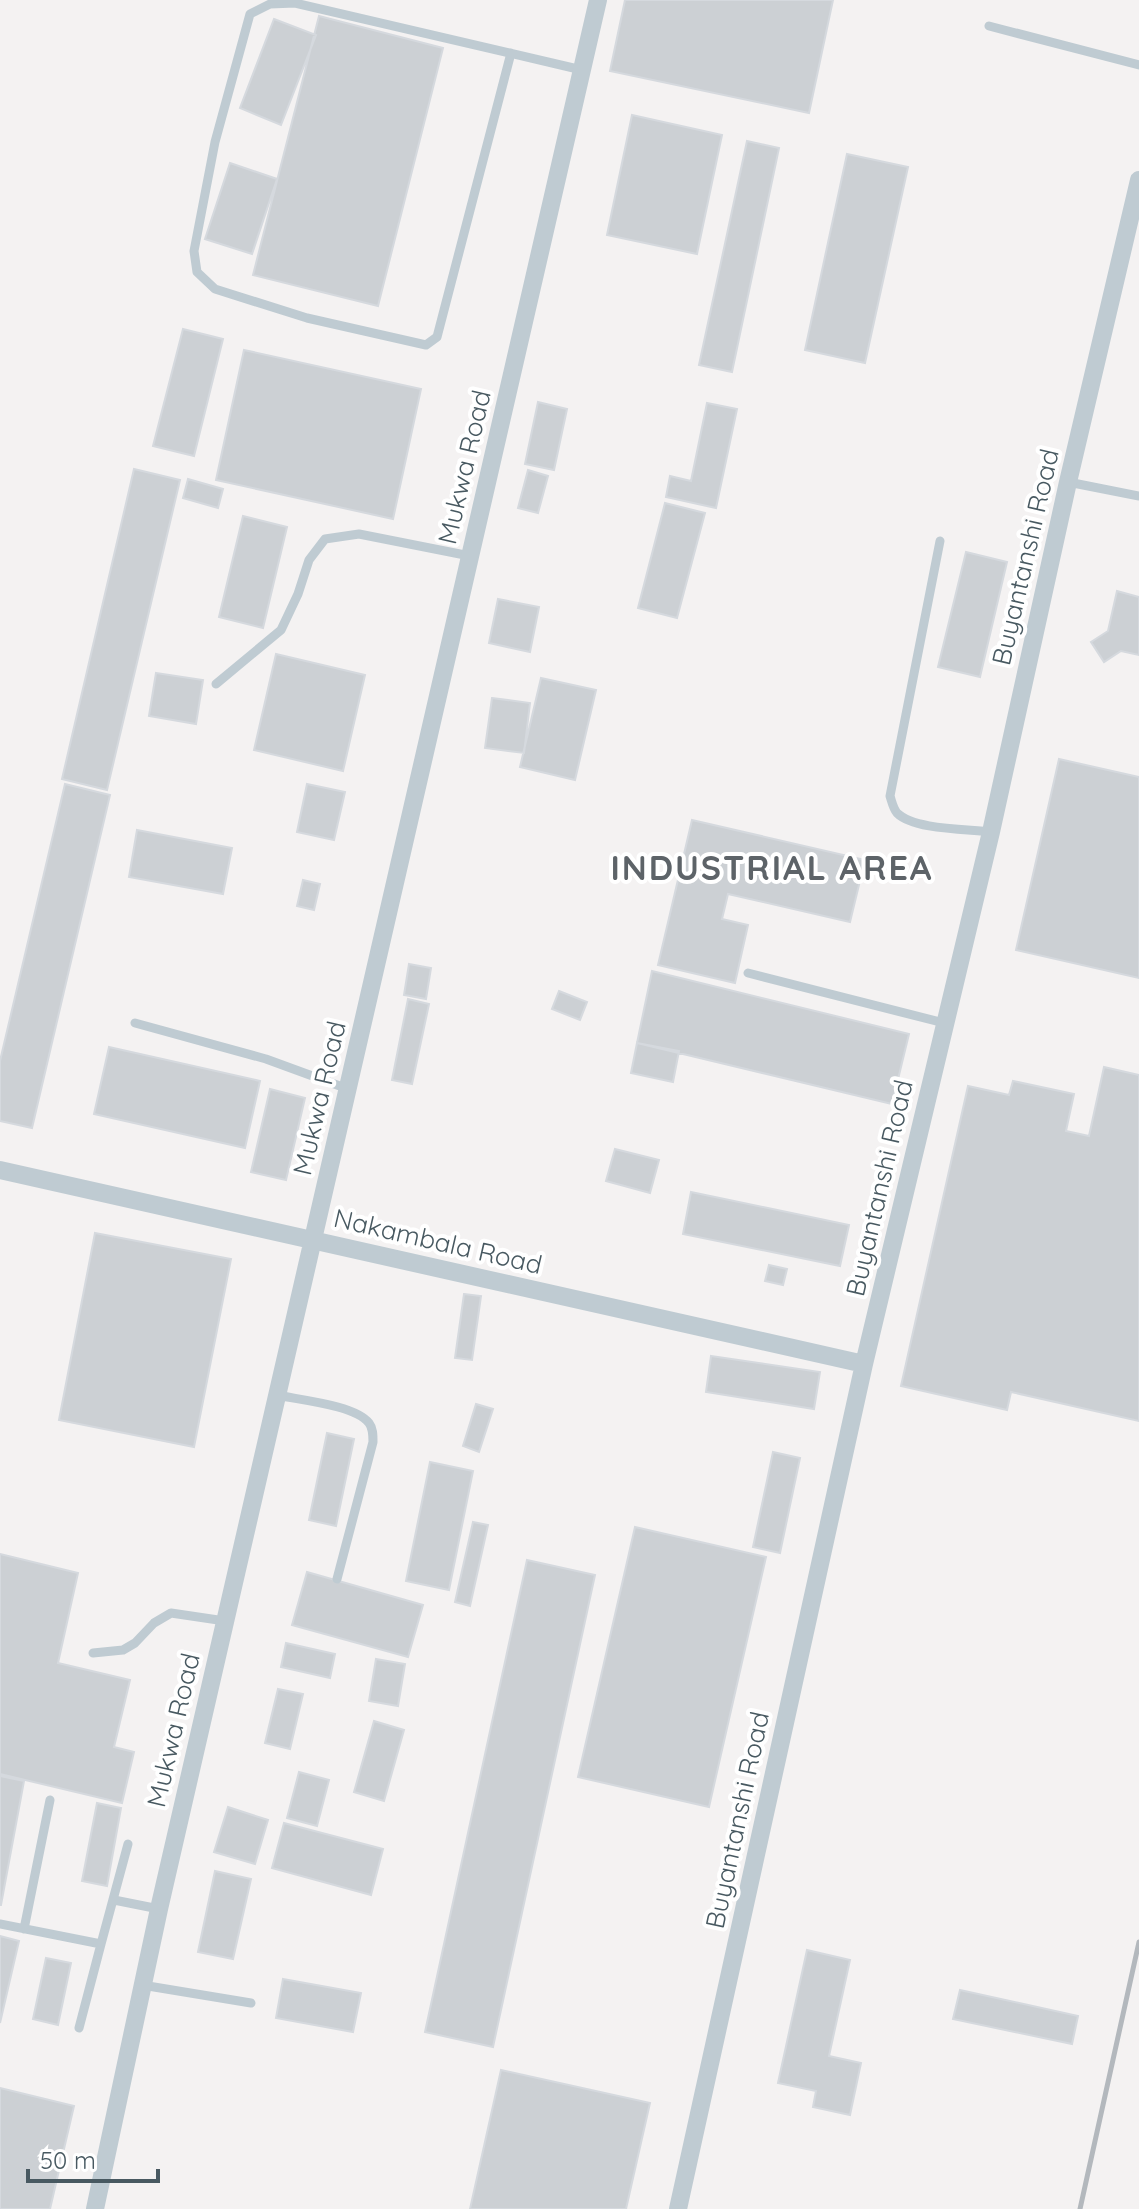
<svg xmlns="http://www.w3.org/2000/svg" width="1139" height="2209" viewBox="0 0 1139 2209" font-family="Quicksand,sans-serif">
<style>
.building{fill:#ccd0d4;stroke:#d5d9de;stroke-width:2}
.lines{fill:none;stroke-linecap:round;stroke-linejoin:round}
.lane{stroke:#bfcbd2;stroke-width:9}
.street{stroke:#bfcbd2;stroke-width:18}
.rail{stroke:#b3b8bd;stroke-width:5}
.labels{text-anchor:middle;dominant-baseline:central;stroke-width:8;stroke-linejoin:round;paint-order:stroke}
.street-label{font-size:26px;fill:#485961;stroke:#fff}
.district-label{font-size:34px;font-weight:bold;letter-spacing:2px;fill:#5d6368;stroke:#fff}
</style>
<rect width="100%" height="100%" fill="#f4f2f2"/>
<path class="building" d="M625,0H833L809,113L610,71Z
M319,16L443,48L378,306L253,275Z
M274,19L316,35L281,125L240,108Z
M632,115L722,135L697,254L607,235Z
M747,141L779,148L732,372L699,365Z
M847,154L908,167L865,363L805,350Z
M230,163L277,179L252,254L205,239Z
M183,329L223,339L194,456L153,446Z
M244,350L421,389L393,519L216,480Z
M538,402L567,409L554,470L525,464Z
M707,403L737,409L716,508L666,497L670,476L691,481Z
M134,469L180,480L107,790L62,779Z
M528,470L548,476L538,513L518,508Z
M188,479L223,489L218,508L183,498Z
M665,503L705,513L677,618L638,608Z
M243,516L287,527L263,628L219,617Z
M966,552L1007,562L980,677L938,667Z
M1117,591L1139,597V655L1121,651L1104,662L1091,642L1108,631Z
M498,599L539,607L530,652L489,643Z
M276,654L365,675L343,771L254,750Z
M156,673L203,680L196,724L149,716Z
M541,678L596,690L575,780L520,767Z
M492,698L530,703L524,753L485,748Z
M1059,759L1139,777V978L1016,950Z
M65,784L110,795L32,1128L0,1121V1061Z
M307,784L345,792L334,840L297,832Z
M692,820L865,860L850,922L728,894L722,919L748,925L735,983L658,965Z
M137,830L232,848L223,894L129,877Z
M303,880L320,884L314,910L297,906Z
M409,964L431,968L426,999L404,995Z
M652,971L909,1034L892,1104L637,1043Z
M559,991L587,1002L580,1020L552,1009Z
M408,999L429,1004L412,1084L392,1080Z
M637,1043L679,1051L673,1082L631,1073Z
M109,1047L260,1081L245,1148L94,1114Z
M1104,1067L1139,1075V1421L1011,1392L1007,1410L901,1386L968,1086L1009,1095L1013,1081L1074,1094L1066,1131L1089,1136Z
M270,1089L305,1098L286,1180L251,1172Z
M615,1149L659,1160L650,1193L606,1181Z
M691,1192L849,1225L840,1266L683,1234Z
M95,1233L231,1259L194,1447L59,1420Z
M769,1265L787,1269L783,1285L765,1281Z
M464,1294L481,1296L472,1360L455,1358Z
M711,1356L820,1372L814,1409L706,1392Z
M476,1404L493,1409L479,1452L463,1446Z
M327,1433L354,1439L336,1526L309,1520Z
M773,1452L800,1458L780,1553L753,1547Z
M430,1462L473,1471L449,1590L406,1581Z
M473,1522L488,1525L470,1606L455,1602Z
M635,1527L766,1557L709,1807L578,1777Z
M0,1554L78,1573L58,1663L130,1680L114,1747L134,1752L122,1803L0,1774Z
M527,1560L595,1575L493,2047L425,2032Z
M307,1572L423,1605L408,1657L292,1625Z
M286,1643L335,1654L330,1678L281,1667Z
M376,1659L405,1664L398,1706L369,1701Z
M278,1689L303,1694L290,1749L265,1743Z
M374,1721L404,1730L384,1801L354,1792Z
M299,1772L329,1780L317,1826L287,1818Z
M0,1776L24,1781L1,1905H0Z
M97,1803L121,1808L107,1886L82,1881Z
M228,1807L268,1820L255,1864L214,1852Z
M284,1823L383,1849L371,1895L272,1868Z
M215,1871L251,1879L233,1959L198,1952Z
M0,1936L19,1941L0,2023Z
M807,1950L850,1960L829,2056L861,2063L850,2115L813,2107L816,2091L778,2083Z
M46,1958L71,1963L58,2025L33,2019Z
M283,1979L361,1993L353,2032L276,2018Z
M960,1990L1078,2016L1072,2044L953,2019Z
M501,2070L650,2103L626,2209H470Z
M0,2088L74,2106L50,2209H0Z"/>
<g class="lines">
<path class="lane" d="M989,26L1139,65
M511,53L437,337L426,345L307,318L215,289L197,272L194,251L215,142L250,14L270,4L295,3L582,70
M1068,482L1139,496
M940,541L890,796C892,802 893,808 897,813C914,830 967,829 991,832
M216,684L281,630L298,594L309,560L325,539L359,534L470,556
M748,973L944,1023
M135,1023L266,1059L348,1089
M277,1395C300,1400 355,1405 369,1423C373,1428 373,1435 373,1442L337,1579
M93,1653L123,1650L135,1643L154,1623L171,1613L225,1621
M114,1900L159,1909
M0,1924L101,1944L128,1844
M24,1929L50,1800
M142,1985L251,2003
M79,2028L101,1944"/>
<path class="street" d="M0,1170L864,1364
M95,2209L159,1909L598,0
M678,2209L864,1364L991,832L1068,482L1139,180"/>
<path class="rail" d="M1080,2209L1139,1942"/>
</g>
<g class="labels">
<g class="street-label">
<text transform="translate(464 467) rotate(-77)">Mukwa Road</text>
<text transform="translate(1025 557) rotate(-77)">Buyantanshi Road</text>
<text transform="translate(319 1098) rotate(-77)">Mukwa Road</text>
<text transform="translate(879 1188) rotate(-77)">Buyantanshi Road</text>
<text transform="translate(438 1241) rotate(13)">Nakambala Road</text>
<text transform="translate(173 1730) rotate(-77)">Mukwa Road</text>
<text transform="translate(737 1820) rotate(-78)">Buyantanshi Road</text>
</g>
<g class="district-label">
<text x="772" y="867">INDUSTRIAL AREA</text>
</g>
</g>
<path d="M28 2169v12h130v-12" fill="none" stroke="#485961" stroke-width="4"/>
<text x="40" y="2169" font-size="24" fill="#485961" stroke="#ffffff" stroke-width="6" paint-order="stroke">50 m</text>
</svg>
